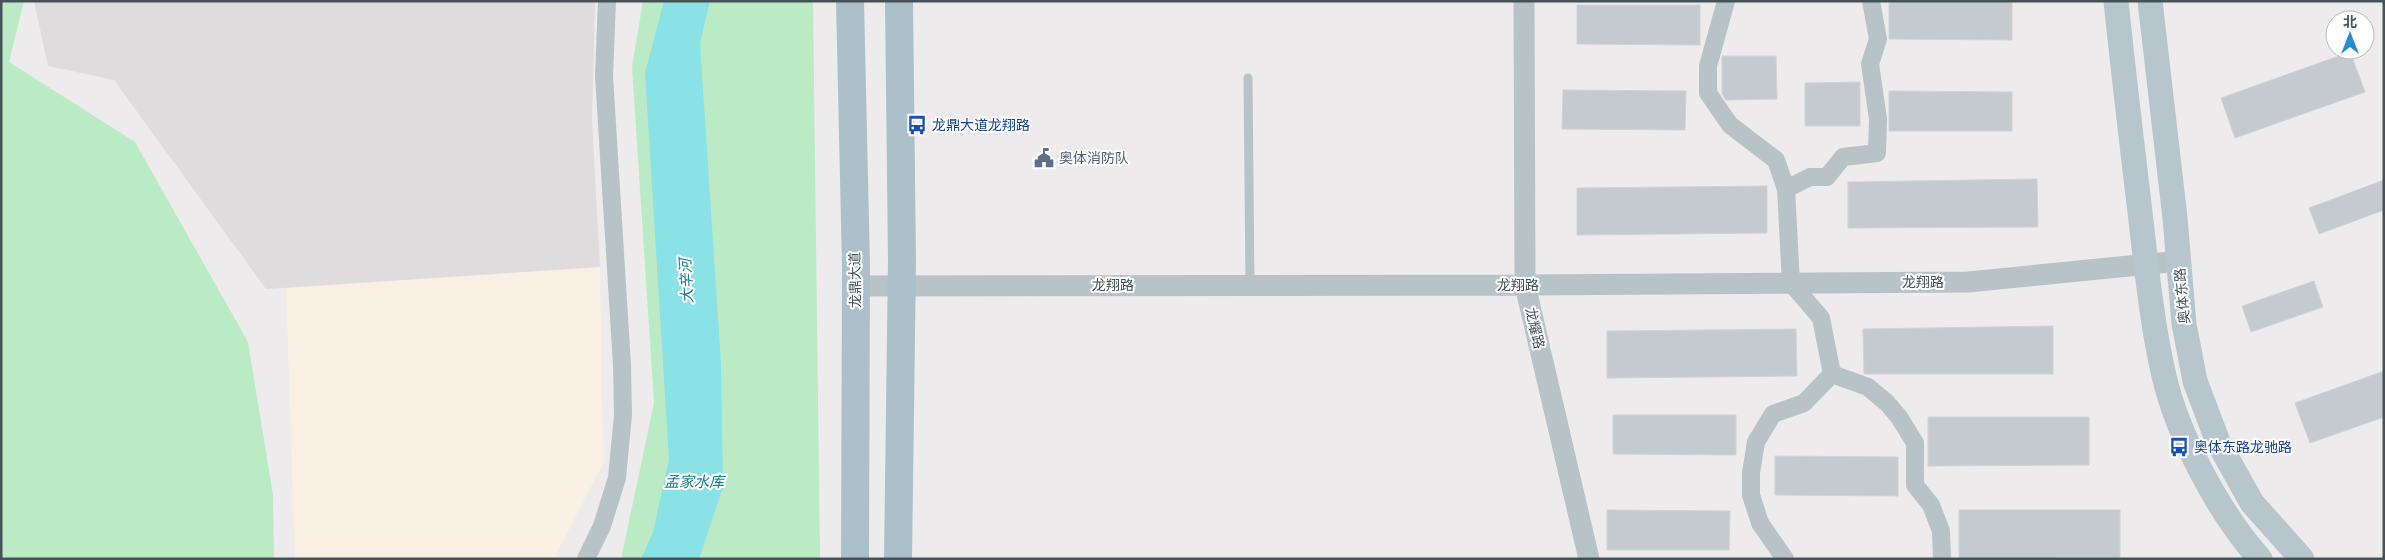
<svg xmlns="http://www.w3.org/2000/svg" width="2385" height="560" viewBox="0 0 2385 560" font-family="'PT Sans Narrow','Noto Sans SC',sans-serif">
<style>
.commercial{fill:#faefe3}
.education{fill:#dfdcdd}
.green{fill:#baebc5}
.water{fill:#8ae2e6}
.building{fill:#c5cace;stroke:#cfd3d7}
.lines{fill:none;stroke-linecap:round;stroke-linejoin:round}
.service{stroke:#b7c3c7;stroke-width:9}
.minor{stroke:#b7c3c7;stroke-width:18}
.tertiary{stroke:#b7c3c7;stroke-width:21}
.secondary{stroke:#b7c5cc;stroke-width:25}
.primary{stroke:#acc0c9;stroke-width:28}
.labels{text-anchor:middle;dominant-baseline:central;stroke-width:4;stroke-linejoin:round;paint-order:stroke}
.transit-label{font-size:14px;fill:#164399;stroke:#fff;text-anchor:start}
.service-label{font-size:14px;fill:#4e5e75;stroke:#fff;text-anchor:start}
.street-label{font-size:14px;fill:#455257;stroke:#fff}
.water-label{font-size:15px;font-style:italic;fill:#148286;stroke:#fff}
</style>
<rect width="100%" height="100%" fill="#eeebec"/>
<path class="commercial" d="M600,267L603,463L554,559H295L286,288Z"/>
<path class="education" d="M34,1H595L592,121L600,267L266,289L114,80L48,66Z"/>
<path class="green" d="M1,1H24L9,62L135,142L248,342L273,495L274,559H1Z
M643,1H813L820,559H621L654,403L632,67Z"/>
<path class="water" d="M664,1H710L700,43L721,364L723,487L699,559H641L653,532L669,460L645,73Z"/>
<path class="building" d="M1889,1H2012V40L1889,39Z
M1577,5H1700V45L1577,44Z
M2350,52L2365,92L2235,138L2221,98Z
M1722,56H1776L1777,99L1726,100L1722,94Z
M1860,82V126H1805V83Z
M1563,90L1686,91L1685,130L1562,129Z
M1889,91L2012,92V131H1889Z
M2037,179L2038,227L1848,228V182Z
M2384,180V210L2319,234L2309,208Z
M1767,186V233L1577,235V188Z
M2314,281L2323,307L2251,332L2242,306Z
M2053,326V374H1864L1863,329Z
M1796,329L1797,376L1607,378V331Z
M2384,371V417L2310,443L2295,403Z
M1613,415H1736V455L1613,454Z
M1928,417H2089V465L1928,466Z
M1775,456L1898,457V496L1775,495Z
M1607,510L1730,511L1729,550H1607Z
M1959,510H2120V558L1959,559Z"/>
<g class="lines">
<path class="service" d="M1248,78L1250,285"/>
<path class="minor" d="M1726,1L1708,66V93L1730,125L1776,160L1786,189L1791,283L1821,318L1832,374L1804,403L1773,414L1756,442L1751,473V495L1760,523L1785,559
M1786,189L1810,177H1827L1843,157L1877,153L1878,119L1870,64L1878,39L1871,1
M1832,374L1868,387L1887,403L1899,417L1915,443V485L1931,505L1941,531L1942,559
M586,559L602,526L617,478L623,415L622,365L604,76L607,1"/>
<path class="tertiary" d="M1524,1L1525,285L1589,559
M856,286L1525,285L1968,282L2179,261"/>
<path class="secondary" d="M2116,1C2123,69 2131,136 2139,204C2146,262 2151,319 2164,376C2178,436 2219,513 2260,559
M2150,1L2175,218L2184,324L2195,381L2218,442L2252,503L2302,559"/>
<path class="primary" d="M850,1L856,266L855,559
M898,559L902,261L899,1"/>
</g>
<defs>
<symbol id="bus-bare" viewBox="-9 -9 18 18"><path d="M-5-6H5V4H4V6H2V4H-2V6H-4V4H-5ZM-3.5-4V0h7V-4ZM-3.5 1.2v1.5H-2V1.2ZM2 1.2v1.5H3.5V1.2Z" fill="#1a4fb4" stroke="#fff" stroke-width="2.5" paint-order="stroke"/></symbol>
<symbol id="civic-bare" viewBox="-9 -9 18 18"><path d="M-.6-6.5H3V-4.5H.6V-3L4-1V1h2V6H-6V1h2V-1L-.6-3ZM-1.2 2.5V6h2.4V2.5Z" fill="#5c6f8a" stroke="#fff" stroke-width="2.5" paint-order="stroke"/></symbol>
</defs>
<g fill-rule="evenodd">
<use href="#bus-bare" x="903" y="111" width="28" height="28"/>
<use href="#civic-bare" x="1030" y="144" width="28" height="28"/>
<use href="#bus-bare" x="2165" y="433" width="28" height="28"/>
</g>
<g class="labels">
<g class="transit-label">
<text x="932" y="125">龙鼎大道龙翔路</text>
<text x="2194" y="447">奥体东路龙驰路</text>
</g>
<g class="service-label">
<text x="1059" y="158">奥体消防队</text>
</g>
<g class="street-label">
<text transform="translate(855 280) rotate(-91)">龙鼎大道</text>
<text x="1923" y="282">龙翔路</text>
<text x="1113" y="285">龙翔路</text>
<text x="1518" y="285">龙翔路</text>
<text transform="translate(2182 296) rotate(-95)">奥体东路</text>
<text transform="translate(1535 328) rotate(77)">龙耀路</text>
</g>
<g class="water-label">
<text transform="translate(686 281) rotate(-93)">大辛河</text>
<text x="694" y="481">孟家水库</text>
</g>
</g>
<rect width="2385" height="560" fill="none" stroke="#455257" stroke-width="5"/>
<g transform="translate(2350 35)"><circle r="24" fill="#ffffff" stroke="#b5babc"/>
<path d="M0-4L9 19L0 12L-9 19Z" fill="#238dd1"/>
<text y="-8" font-size="14" font-weight="bold" text-anchor="middle" fill="#455257">北</text>
</g>
</svg>
